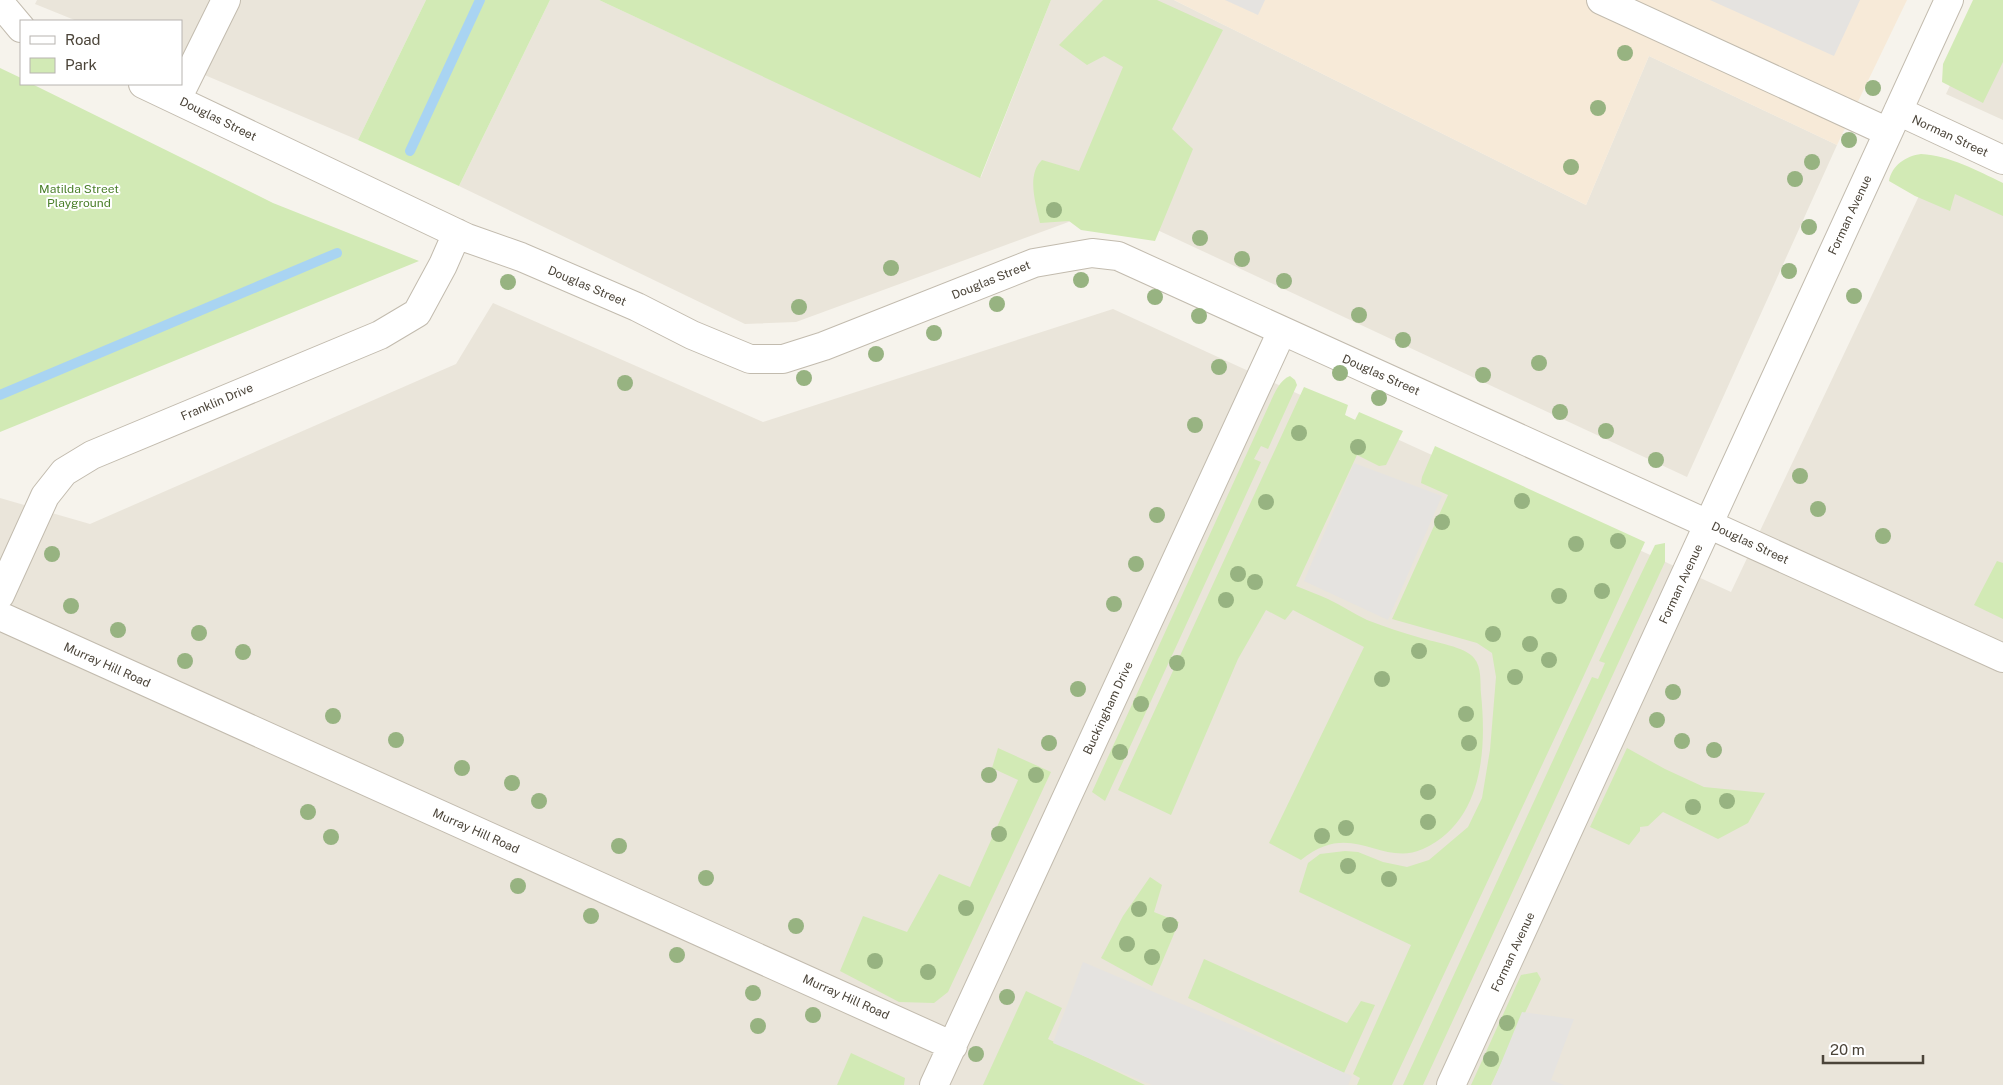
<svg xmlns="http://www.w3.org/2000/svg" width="2003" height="1085" viewBox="0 0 2003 1085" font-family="'Public Sans',sans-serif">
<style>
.residential{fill:#eae5da}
.commercial{fill:#f7ead8}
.green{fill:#d2eab5}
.parking{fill:#e5e3e0}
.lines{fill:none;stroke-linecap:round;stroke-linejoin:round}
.stream{stroke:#a9d4f2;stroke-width:10}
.minor-casing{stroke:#c2bbae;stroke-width:30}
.minor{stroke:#fff;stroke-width:28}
.tree{fill:#97b381}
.labels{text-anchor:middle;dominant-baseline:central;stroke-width:4;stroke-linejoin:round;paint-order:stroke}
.street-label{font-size:12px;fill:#4b4439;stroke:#fff}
.park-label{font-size:12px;fill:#4a7f2a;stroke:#fff}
</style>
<rect width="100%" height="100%" fill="#f6f3ec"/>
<path class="residential" d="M37,0H426L358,140L181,65V21H77L35,4Z
M550,0H599L981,177L1051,0H1174L1586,205L1649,56L1837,145L1687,477L1123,214L1093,213L796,322L745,324L459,186Z
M1990,0H2003V120L1946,94Z
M1927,179L2003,214V1085H0V498L90,524L456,364L493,303L763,422L1113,309L1731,592Z"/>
<path class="commercial" d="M1174,0H1907L1837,145L1649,56L1586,205Z"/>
<path class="green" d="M426,0H550L459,186L358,140Z
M599,0H1051L980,178Z
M1103,0H1157L1223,30L1172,129L1193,149L1155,241L1081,230L1069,221L1040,223C1036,204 1026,175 1042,160L1079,171L1123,67L1104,56L1087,65L1059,45Z
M1973,0H2003V62L1983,103L1942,82L1943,64Z
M0,68L21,78V84H32L273,203L419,261L0,432Z
M1921,154C1951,156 1976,170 2003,183V216L1955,194L1950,211L1915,196L1889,181C1892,165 1906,156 1921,154Z
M1290,376L1295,380L1297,385L1268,449L1261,446L1254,459L1261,462L1105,801L1092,792L1269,405C1274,395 1279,380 1290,376Z
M1304,387L1348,405L1345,415L1355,420L1359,412L1403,431L1386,465L1379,466L1357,455L1296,586C1306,590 1317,594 1328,599C1341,605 1354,614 1367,620C1385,627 1403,633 1421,638C1434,642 1466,647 1474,658C1482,667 1480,683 1481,694C1487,752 1482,822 1423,849C1381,868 1352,818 1301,860L1269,843L1364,647L1293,610L1285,620L1266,610L1238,659L1171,815L1118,790Z
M1435,446L1645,542L1580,684L1392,1085H1357L1360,1078L1353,1074L1411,945L1299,892L1308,863L1320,854L1345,851L1358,852L1383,862L1407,867L1429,860L1468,827L1482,798L1490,750L1496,677L1492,653L1477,643L1392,619L1448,495L1421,483L1422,477Z
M1665,543V562L1423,1085H1403L1566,732L1592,677L1598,679L1605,663L1599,661L1655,545Z
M1997,561L2003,563V619L1974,605Z
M998,748L1051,772L948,992L934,1003L899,1002L840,971L863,916L907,932L939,874L970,887L1018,780L992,768Z
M1627,748L1665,769L1704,787L1765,793L1748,823L1718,839L1663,812L1648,826L1640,827V831L1629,845L1590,827Z
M1150,877L1162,885L1154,912L1179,922L1152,986L1101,958L1123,916Z
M1204,959L1347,1023L1361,1001L1375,1005L1344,1073L1188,998Z
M1537,972L1541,979L1491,1085H1471L1521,975Z
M1026,991L1062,1008L1048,1039L1145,1085H983Z
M851,1053L905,1078L904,1085H837Z"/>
<path class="parking" d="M1225,0H1265L1258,15Z
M1710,0H1860L1834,56Z
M1354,463L1442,496L1388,620L1304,581Z
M1083,962L1352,1076L1348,1085H1152L1053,1043Z
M1522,1012L1574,1019L1551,1080L1564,1085H1492Z"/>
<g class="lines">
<path class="stream" d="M410,151L480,0
M0,395L337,253"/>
<defs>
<path id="minor" d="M1601,0L1888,132
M0,3L21,28
M143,84L467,238L521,257L637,307L692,335L750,359H783L824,346L1034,263L1092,253L1118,256L2003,658
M177,99L226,0
M1898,111L2003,160
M0,595L45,496L64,472L92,455L380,335L417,313L443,265L457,233
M0,616L953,1046
M934,1085L1282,331
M1451,1085L1949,0"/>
</defs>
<use href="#minor" class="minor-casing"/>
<use href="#minor" class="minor"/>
</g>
<g class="tree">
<circle cx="1625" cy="53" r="8"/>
<circle cx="1873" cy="88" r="8"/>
<circle cx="1598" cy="108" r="8"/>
<circle cx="1849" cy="140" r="8"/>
<circle cx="1812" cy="162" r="8"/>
<circle cx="1571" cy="167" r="8"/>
<circle cx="1795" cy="179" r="8"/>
<circle cx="1054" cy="210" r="8"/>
<circle cx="1809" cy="227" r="8"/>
<circle cx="1200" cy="238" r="8"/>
<circle cx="1242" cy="259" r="8"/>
<circle cx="891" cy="268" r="8"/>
<circle cx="1789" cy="271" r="8"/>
<circle cx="1081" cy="280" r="8"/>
<circle cx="1284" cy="281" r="8"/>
<circle cx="508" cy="282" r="8"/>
<circle cx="1854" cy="296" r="8"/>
<circle cx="1155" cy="297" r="8"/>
<circle cx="997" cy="304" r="8"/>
<circle cx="799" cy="307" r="8"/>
<circle cx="1359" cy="315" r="8"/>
<circle cx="1199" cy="316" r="8"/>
<circle cx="934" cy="333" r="8"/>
<circle cx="1403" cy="340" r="8"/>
<circle cx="876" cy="354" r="8"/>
<circle cx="1539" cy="363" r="8"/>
<circle cx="1219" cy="367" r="8"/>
<circle cx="1340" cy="373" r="8"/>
<circle cx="1483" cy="375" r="8"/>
<circle cx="804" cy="378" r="8"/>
<circle cx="625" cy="383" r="8"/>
<circle cx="1379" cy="398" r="8"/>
<circle cx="1560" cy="412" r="8"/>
<circle cx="1195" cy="425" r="8"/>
<circle cx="1606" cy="431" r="8"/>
<circle cx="1299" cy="433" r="8"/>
<circle cx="1358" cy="447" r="8"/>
<circle cx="1656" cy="460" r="8"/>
<circle cx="1800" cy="476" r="8"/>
<circle cx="1522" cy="501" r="8"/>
<circle cx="1266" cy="502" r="8"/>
<circle cx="1818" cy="509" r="8"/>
<circle cx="1157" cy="515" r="8"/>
<circle cx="1442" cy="522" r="8"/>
<circle cx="1883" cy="536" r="8"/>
<circle cx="1618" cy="541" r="8"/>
<circle cx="1576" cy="544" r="8"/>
<circle cx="52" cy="554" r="8"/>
<circle cx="1136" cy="564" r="8"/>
<circle cx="1238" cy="574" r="8"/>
<circle cx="1255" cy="582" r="8"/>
<circle cx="1602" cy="591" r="8"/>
<circle cx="1559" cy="596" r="8"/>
<circle cx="1226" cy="600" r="8"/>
<circle cx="1114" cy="604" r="8"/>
<circle cx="71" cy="606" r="8"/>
<circle cx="118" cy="630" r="8"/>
<circle cx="199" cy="633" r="8"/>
<circle cx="1493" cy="634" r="8"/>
<circle cx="1530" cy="644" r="8"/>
<circle cx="1419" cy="651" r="8"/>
<circle cx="243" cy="652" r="8"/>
<circle cx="1549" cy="660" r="8"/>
<circle cx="185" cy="661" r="8"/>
<circle cx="1177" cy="663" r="8"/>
<circle cx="1515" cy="677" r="8"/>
<circle cx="1382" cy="679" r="8"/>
<circle cx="1078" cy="689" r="8"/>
<circle cx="1673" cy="692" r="8"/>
<circle cx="1141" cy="704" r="8"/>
<circle cx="1466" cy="714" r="8"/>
<circle cx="333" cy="716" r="8"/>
<circle cx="1657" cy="720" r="8"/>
<circle cx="396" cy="740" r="8"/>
<circle cx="1682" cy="741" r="8"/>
<circle cx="1049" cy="743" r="8"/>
<circle cx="1469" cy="743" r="8"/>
<circle cx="1714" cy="750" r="8"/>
<circle cx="1120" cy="752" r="8"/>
<circle cx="462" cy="768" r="8"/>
<circle cx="989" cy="775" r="8"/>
<circle cx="1036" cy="775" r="8"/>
<circle cx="512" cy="783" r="8"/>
<circle cx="1428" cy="792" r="8"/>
<circle cx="539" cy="801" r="8"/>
<circle cx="1727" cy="801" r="8"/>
<circle cx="1693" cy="807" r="8"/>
<circle cx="308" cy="812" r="8"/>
<circle cx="1428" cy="822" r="8"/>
<circle cx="1346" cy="828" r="8"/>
<circle cx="999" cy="834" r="8"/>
<circle cx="1322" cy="836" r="8"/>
<circle cx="331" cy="837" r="8"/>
<circle cx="619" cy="846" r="8"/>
<circle cx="1348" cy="866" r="8"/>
<circle cx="706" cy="878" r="8"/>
<circle cx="1389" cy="879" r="8"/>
<circle cx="518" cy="886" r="8"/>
<circle cx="966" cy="908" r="8"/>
<circle cx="1139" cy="909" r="8"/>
<circle cx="591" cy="916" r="8"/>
<circle cx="1170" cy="925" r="8"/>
<circle cx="796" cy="926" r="8"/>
<circle cx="1127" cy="944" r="8"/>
<circle cx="677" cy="955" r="8"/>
<circle cx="1152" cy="957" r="8"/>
<circle cx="875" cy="961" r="8"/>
<circle cx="928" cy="972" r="8"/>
<circle cx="753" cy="993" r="8"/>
<circle cx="1007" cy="997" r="8"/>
<circle cx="813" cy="1015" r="8"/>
<circle cx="1507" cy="1023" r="8"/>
<circle cx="758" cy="1026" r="8"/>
<circle cx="976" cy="1054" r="8"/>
<circle cx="1491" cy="1059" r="8"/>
</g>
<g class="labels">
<g class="street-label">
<text transform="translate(218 119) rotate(26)">Douglas Street</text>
<text transform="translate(1950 136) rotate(25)">Norman Street</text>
<text transform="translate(1850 215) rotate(-65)">Forman Avenue</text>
<text transform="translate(991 280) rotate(-22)">Douglas Street</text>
<text transform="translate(587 286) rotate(23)">Douglas Street</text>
<text transform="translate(1381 375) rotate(24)">Douglas Street</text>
<text transform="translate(217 402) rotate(-23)">Franklin Drive</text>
<text transform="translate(1750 543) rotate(25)">Douglas Street</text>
<text transform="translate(1681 584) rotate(-65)">Forman Avenue</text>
<text transform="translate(107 665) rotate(24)">Murray Hill Road</text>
<text transform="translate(1108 708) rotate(-65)">Buckingham Drive</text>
<text transform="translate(476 831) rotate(24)">Murray Hill Road</text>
<text transform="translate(1513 952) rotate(-65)">Forman Avenue</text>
<text transform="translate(846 997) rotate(24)">Murray Hill Road</text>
</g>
<g class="park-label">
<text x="79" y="189">Matilda Street<tspan x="79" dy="14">Playground</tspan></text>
</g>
</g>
<rect x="20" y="20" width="162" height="65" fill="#ffffff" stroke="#b7b4b0"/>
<rect x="30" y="36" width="25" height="8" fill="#ffffff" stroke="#b7b4b0"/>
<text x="65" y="45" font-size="15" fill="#4b4439">Road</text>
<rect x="30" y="58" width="25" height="15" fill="#d2eab5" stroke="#b7b4b0"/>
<text x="65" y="70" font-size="15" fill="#4b4439">Park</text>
<path d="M1823 1055v8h100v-8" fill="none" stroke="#4b4439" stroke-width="2.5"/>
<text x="1830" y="1055" font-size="15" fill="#4b4439" stroke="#ffffff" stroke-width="4" paint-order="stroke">20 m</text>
</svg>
